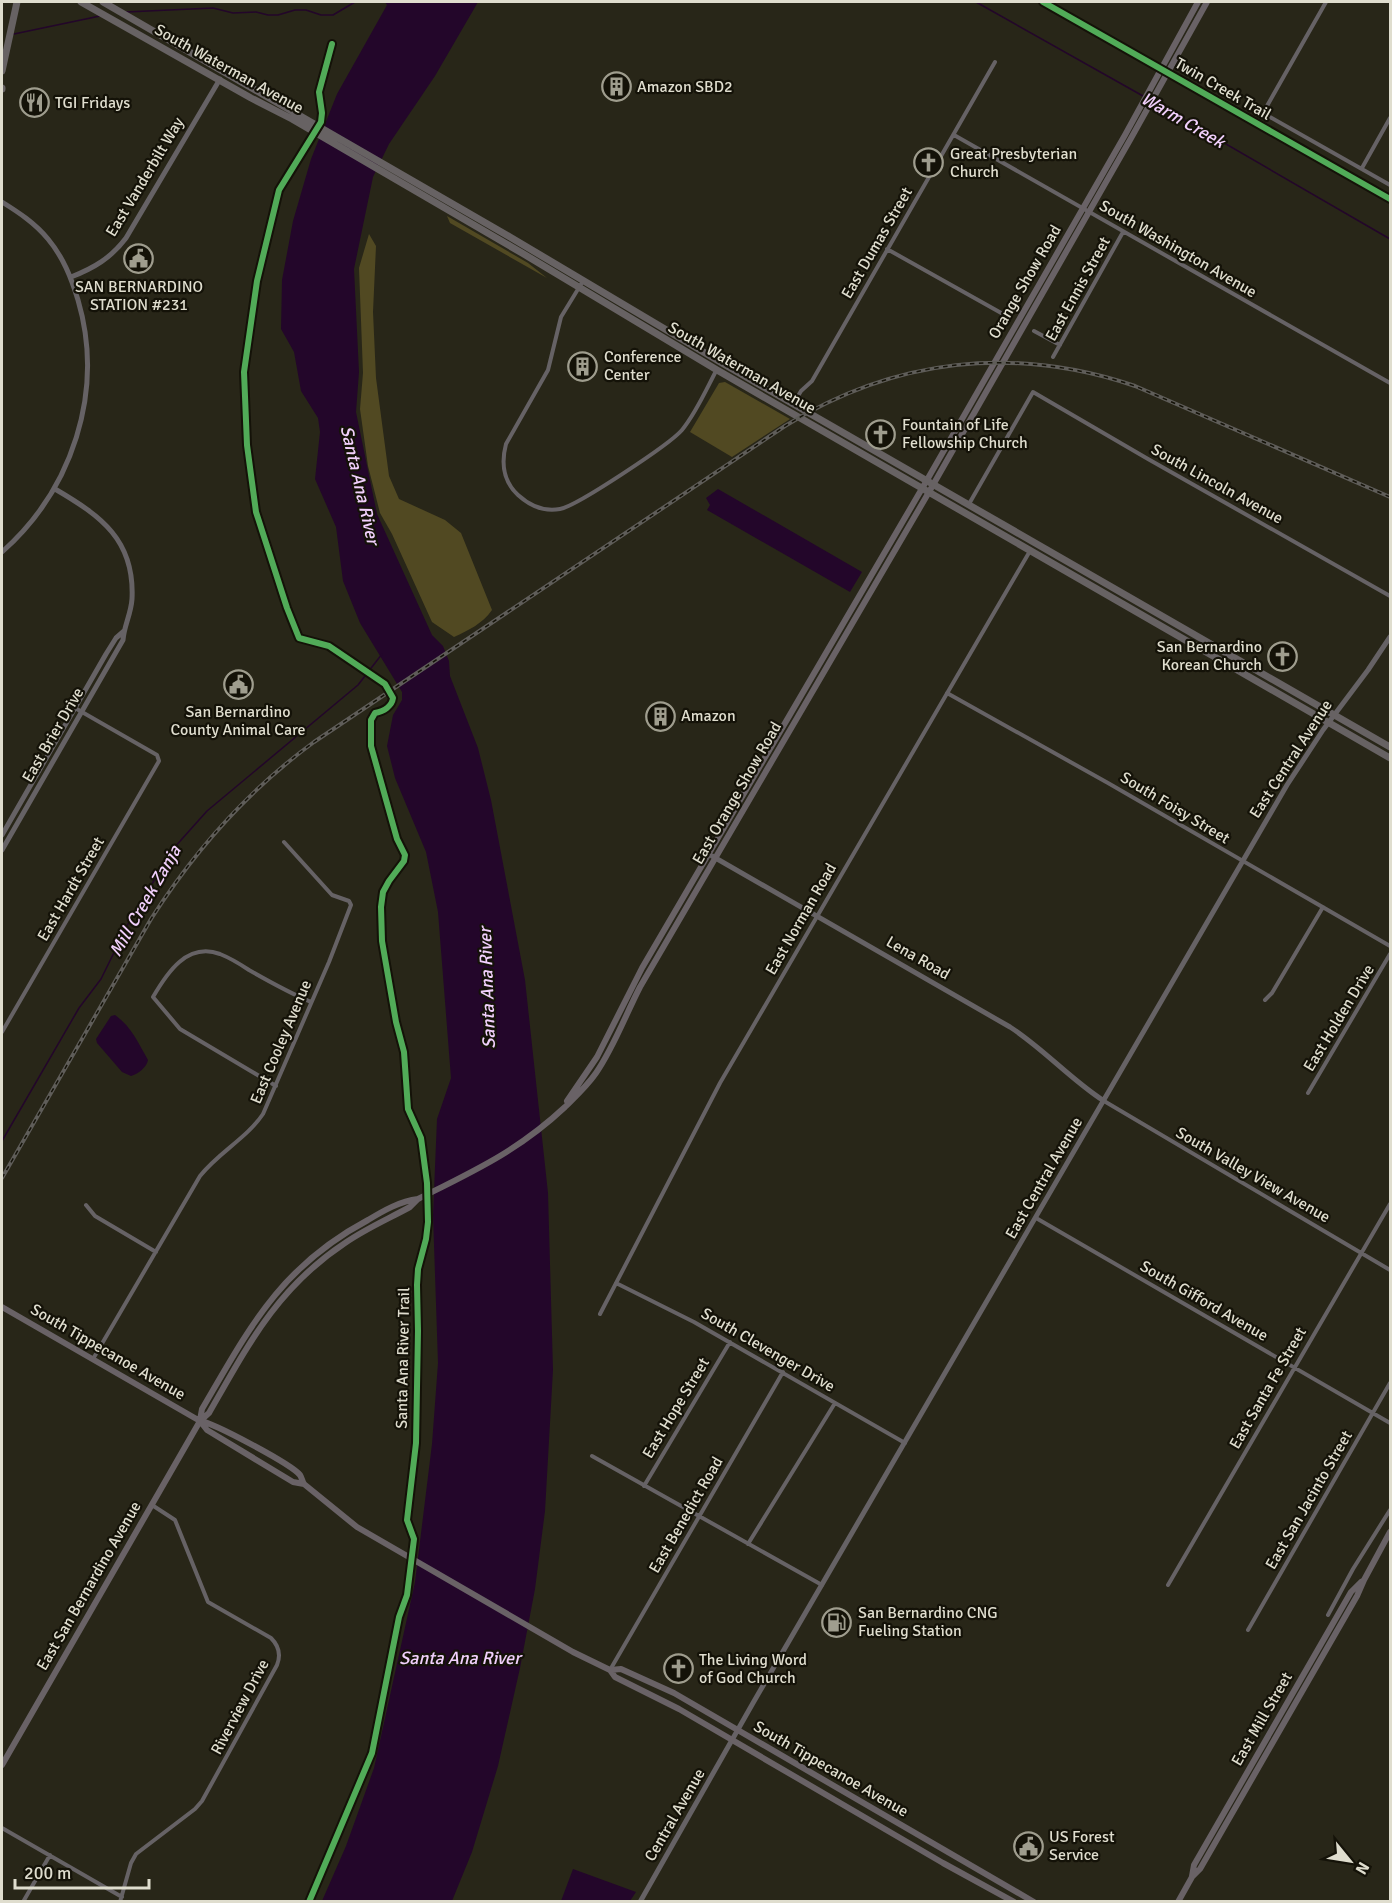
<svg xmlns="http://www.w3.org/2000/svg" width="1392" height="1903" viewBox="0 0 1392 1903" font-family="Signika,sans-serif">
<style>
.green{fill:#514922}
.water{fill:#23062a}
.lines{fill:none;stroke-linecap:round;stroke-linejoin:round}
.stream{stroke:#23062a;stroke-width:1.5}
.minor{stroke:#666265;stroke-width:4}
.tertiary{stroke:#666265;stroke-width:5}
.secondary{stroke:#696266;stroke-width:6}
.primary{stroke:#676263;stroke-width:7}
.rail-casing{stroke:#5f5d59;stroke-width:4}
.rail{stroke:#141208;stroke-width:1.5;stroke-dasharray:4.5;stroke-linecap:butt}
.cycleway-casing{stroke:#141208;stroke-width:10}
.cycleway{stroke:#51ab58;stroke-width:6}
.labels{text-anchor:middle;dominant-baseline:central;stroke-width:4.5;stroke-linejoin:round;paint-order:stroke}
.street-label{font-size:16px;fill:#dfddce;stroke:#141208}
.poi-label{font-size:16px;fill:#dfddce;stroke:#141208;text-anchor:start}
.water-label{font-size:18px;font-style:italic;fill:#f1d0fc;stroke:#141208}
</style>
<rect width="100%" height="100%" fill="#282618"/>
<path class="green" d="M447,216L528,263L547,278L450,223Z
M369,234L376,246L373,312L376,378L389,476L399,499L445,520L461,533L492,610C482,624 469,630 454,637L432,622L392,534L380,513L368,466L360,409L363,373L359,268Z
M725,382L790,419L732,457L690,432L719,383Z"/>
<path class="water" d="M385,2H478L435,76L389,144L373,177L354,269L359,372L356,412L377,514L432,635L443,646L449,661L450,676L478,748L491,800L525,980L548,1193L553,1370L545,1511L535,1589L520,1668L498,1766L472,1852L452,1901H322L346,1846L374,1768L415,1582L432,1444L438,1363L433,1215L437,1119L451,1078L438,912L426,852L395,778L387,746L393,715L402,700V692L360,623L343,581L336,527L315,479L320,432L318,418L301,391L294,352L281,329L282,280L293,221L311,159L337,94L387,5Z
M718,489L862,572L850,592L707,510L710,505L706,498Z
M115,1015C131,1026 139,1044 148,1060C147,1067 138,1074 131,1076L122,1072L97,1043L96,1039L111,1016Z
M573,1869L636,1892L630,1901H561Z"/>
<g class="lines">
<path class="stream" d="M976,2L1143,96
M126,12L213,8L233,13L256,12L268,15H278L295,10H306L321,15H333L355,2
M14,34L100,16
M1155,103L1390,239
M2,1141L79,1008L101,979L129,922L173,849L207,811L358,685L382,654"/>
<path class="minor" d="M1326,2L1263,113L1390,185
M954,135L1390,383
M1362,168L1390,118
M887,249L1003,314
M583,281L561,317L548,370L506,444C501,463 503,481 518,495C529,505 544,512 560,509C577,506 670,444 682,430C696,413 706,390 716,371
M1034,331L1060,345
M1053,357L1123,232
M794,403L801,391L812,381L995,62
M969,504L1033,392L1148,459L1390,596
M947,693L1108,783L1390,946
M1265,1000L1272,993L1323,907
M2,1032L159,761L157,755L75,708
M276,1086L180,1029L153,997C167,973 187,942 220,954C230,958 240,964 249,970C270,982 290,993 311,1002
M1308,1093L1390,954
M1104,1101L1390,1270
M86,1205L95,1216L156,1252
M1036,1218L1390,1423
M616,1283L694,1322L905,1443
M600,1314L720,1083L1030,551
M93,1359L200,1176C219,1152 246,1139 263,1114L329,962L351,905L349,901L332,895L284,842
M592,1456L822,1585
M644,1486L730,1342
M748,1544L835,1403
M1168,1585L1390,1204
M1328,1615L1353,1569L1390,1510
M1248,1630L1390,1383
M610,1670L783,1372
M2,1828L122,1897
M23,1902L50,1855
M120,1902L131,1863L136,1854L195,1809L202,1801L277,1665C281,1655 279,1646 271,1638L208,1602L175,1520L152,1505"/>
<path class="tertiary" d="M2,202C18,212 35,223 48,239C63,257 71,277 78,300C105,392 72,490 2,552
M71,277C94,268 111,258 126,238L220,79
M2,835L106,654L116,638L124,631
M2,850L123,640C124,626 131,614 132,599C135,540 101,516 55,489
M712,856L1010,1027C1044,1049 1070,1079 1104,1101
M640,1902L753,1703L1287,785L1323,730L1368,670L1390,637"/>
<path class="secondary" d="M567,1101L597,1057L642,968L927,480L1125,135L1198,2
M2,1307L200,1421C214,1423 291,1464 300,1475C302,1478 302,1481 304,1484L357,1527L573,1652L610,1670L615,1677L679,1709L943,1863L1014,1902
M200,1420L202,1409C250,1327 280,1267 368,1220C383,1211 400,1201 418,1199
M200,1421L207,1430L293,1482L304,1484
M610,1670L621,1669L674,1693L1034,1902
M2,1765L200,1421L209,1413C248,1345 277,1288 345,1243C365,1229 388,1219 410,1207L418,1199C474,1171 518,1151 565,1107C576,1096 587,1086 596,1073C614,1047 625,1016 640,987L929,492L1130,140L1207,2
M1192,1876L1194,1865L1351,1592L1361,1582
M1178,1902L1192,1877L1200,1869L1357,1596L1364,1580L1390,1532"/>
<path class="primary" d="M81,2L251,98L292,119L522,253L717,370L1390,758
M103,2L510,237L722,363L1390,747
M2,71L17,2
M2,88V89"/>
<defs>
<path id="rail" d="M2,1178L151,919C195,850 247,791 314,742L785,426C895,358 1014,345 1135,386L1390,497"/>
</defs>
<use href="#rail" class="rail-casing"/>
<use href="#rail" class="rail"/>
<defs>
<path id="cycleway" d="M1043,2L1390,199
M309,1902L372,1753L399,1617L407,1595L414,1539L407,1520L416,1443L418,1331L417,1285L418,1269L426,1239L428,1222L427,1183L421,1138L408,1109L404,1052L396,1022L382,941L381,907L383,892L389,881L404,861L405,855L397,839L371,746V720L375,713C384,711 392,706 393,698L385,684L329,646L299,638L287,608L256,512L247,445L244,372L257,281L279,190L321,122L322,113L319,92L332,44"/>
</defs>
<use href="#cycleway" class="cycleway-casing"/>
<use href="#cycleway" class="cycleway"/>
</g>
<defs>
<symbol id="building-ring" viewBox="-11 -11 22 22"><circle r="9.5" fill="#141208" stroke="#9f9d8e" stroke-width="1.5"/><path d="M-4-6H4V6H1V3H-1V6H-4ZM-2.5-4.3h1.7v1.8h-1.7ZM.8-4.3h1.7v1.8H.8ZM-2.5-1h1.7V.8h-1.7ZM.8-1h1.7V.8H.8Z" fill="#9f9d8e"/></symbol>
<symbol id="restaurant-ring" viewBox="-11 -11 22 22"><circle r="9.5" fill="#141208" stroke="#9f9d8e" stroke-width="1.5"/><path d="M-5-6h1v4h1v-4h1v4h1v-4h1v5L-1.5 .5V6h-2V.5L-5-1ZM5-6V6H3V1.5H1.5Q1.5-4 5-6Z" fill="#9f9d8e"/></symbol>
<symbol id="church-ring" viewBox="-11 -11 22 22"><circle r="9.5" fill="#141208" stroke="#9f9d8e" stroke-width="1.5"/><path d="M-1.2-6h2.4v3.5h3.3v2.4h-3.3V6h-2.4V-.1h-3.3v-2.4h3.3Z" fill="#9f9d8e"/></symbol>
<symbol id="civic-ring" viewBox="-11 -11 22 22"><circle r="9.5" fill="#141208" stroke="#9f9d8e" stroke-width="1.5"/><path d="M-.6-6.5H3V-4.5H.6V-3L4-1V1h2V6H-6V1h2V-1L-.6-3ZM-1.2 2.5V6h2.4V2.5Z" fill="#9f9d8e"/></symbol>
<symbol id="fuel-ring" viewBox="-11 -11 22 22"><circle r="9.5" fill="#141208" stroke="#9f9d8e" stroke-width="1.5"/><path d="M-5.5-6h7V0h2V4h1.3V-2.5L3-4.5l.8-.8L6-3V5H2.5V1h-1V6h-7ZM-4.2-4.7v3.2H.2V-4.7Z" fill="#9f9d8e"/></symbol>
</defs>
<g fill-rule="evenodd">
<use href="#building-ring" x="600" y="70" width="33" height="33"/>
<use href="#restaurant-ring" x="18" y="86" width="33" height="33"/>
<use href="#church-ring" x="912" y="146" width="33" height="33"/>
<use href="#civic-ring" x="122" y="242" width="33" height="33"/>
<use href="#building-ring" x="566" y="350" width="33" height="33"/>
<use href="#church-ring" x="864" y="418" width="33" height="33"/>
<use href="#church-ring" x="1266" y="640" width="33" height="33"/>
<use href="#civic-ring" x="222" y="668" width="33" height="33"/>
<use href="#building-ring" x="644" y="700" width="33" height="33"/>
<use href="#fuel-ring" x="820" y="1606" width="33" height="33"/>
<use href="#church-ring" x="662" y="1652" width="33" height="33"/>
<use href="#civic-ring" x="1012" y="1830" width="33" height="33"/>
</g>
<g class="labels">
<g class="street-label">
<text transform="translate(229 69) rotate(29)">South Waterman Avenue</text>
<text transform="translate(1223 89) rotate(30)">Twin Creek Trail</text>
<text transform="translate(145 177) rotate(-59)">East Vanderbilt Way</text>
<text transform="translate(877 243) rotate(-60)">East Dumas Street</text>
<text transform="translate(1178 249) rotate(30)">South Washington Avenue</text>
<text transform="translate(1025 282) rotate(-60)">Orange Show Road</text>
<text transform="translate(1078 289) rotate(-61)">East Ennis Street</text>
<text transform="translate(742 368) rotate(30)">South Waterman Avenue</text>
<text transform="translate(1217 484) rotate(29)">South Lincoln Avenue</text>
<text transform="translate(53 735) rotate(-60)">East Brier Drive</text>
<text transform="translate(1291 759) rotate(-57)">East Central Avenue</text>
<text transform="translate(737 793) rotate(-60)">East Orange Show Road</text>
<text transform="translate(1175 808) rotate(31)">South Foisy Street</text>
<text transform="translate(71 889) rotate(-60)">East Hardt Street</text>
<text transform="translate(801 919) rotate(-60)">East Norman Road</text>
<text transform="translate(918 958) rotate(30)">Lena Road</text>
<text transform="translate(1339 1018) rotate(-59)">East Holden Drive</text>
<text transform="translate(281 1042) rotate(-67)">East Cooley Avenue</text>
<text transform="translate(1253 1175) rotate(30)">South Valley View Avenue</text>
<text transform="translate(1044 1178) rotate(-60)">East Central Avenue</text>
<text transform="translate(1204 1301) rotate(30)">South Gifford Avenue</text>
<text transform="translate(768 1350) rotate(30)">South Clevenger Drive</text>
<text transform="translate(108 1352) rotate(30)">South Tippecanoe Avenue</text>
<text transform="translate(403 1358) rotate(-89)">Santa Ana River Trail</text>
<text transform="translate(1268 1388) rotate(-60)">East Santa Fe Street</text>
<text transform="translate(676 1408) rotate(-59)">East Hope Street</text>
<text transform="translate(1309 1500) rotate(-60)">East San Jacinto Street</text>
<text transform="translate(686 1515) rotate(-60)">East Benedict Road</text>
<text transform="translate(89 1586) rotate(-60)">East San Bernardino Avenue</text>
<text transform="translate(240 1707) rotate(-62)">Riverview Drive</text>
<text transform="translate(1262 1719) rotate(-60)">East Mill Street</text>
<text transform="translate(831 1769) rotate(30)">South Tippecanoe Avenue</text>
<text transform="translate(675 1815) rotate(-60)">Central Avenue</text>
</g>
<g class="poi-label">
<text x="637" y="87">Amazon SBD2</text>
<text x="55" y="103">TGI Fridays</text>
<text x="950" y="154">Great Presbyterian<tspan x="950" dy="18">Church</tspan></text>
<text x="139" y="287" text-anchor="middle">SAN BERNARDINO<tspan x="139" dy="18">STATION #231</tspan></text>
<text x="604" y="357">Conference<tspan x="604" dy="18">Center</tspan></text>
<text x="902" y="425">Fountain of Life<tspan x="902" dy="18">Fellowship Church</tspan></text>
<text x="1262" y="647" text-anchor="end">San Bernardino<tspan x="1262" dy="18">Korean Church</tspan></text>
<text x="238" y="712" text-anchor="middle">San Bernardino<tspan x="238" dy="18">County Animal Care</tspan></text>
<text x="681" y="716">Amazon</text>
<text x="858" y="1613">San Bernardino CNG<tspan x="858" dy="18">Fueling Station</tspan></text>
<text x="699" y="1660">The Living Word<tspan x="699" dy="18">of God Church</tspan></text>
<text x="1049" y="1837">US Forest<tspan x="1049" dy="18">Service</tspan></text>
</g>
<g class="water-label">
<text transform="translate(1183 120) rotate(30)">Warm Creek</text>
<text transform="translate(360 485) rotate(77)">Santa Ana River</text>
<text transform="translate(145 901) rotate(-60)">Mill Creek Zanja</text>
<text transform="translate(487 988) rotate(-92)">Santa Ana River</text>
<text x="460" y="1658">Santa Ana River</text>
</g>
</g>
<rect width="1392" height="1903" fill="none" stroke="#dfddce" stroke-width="6"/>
<g transform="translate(1350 1861) rotate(120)" stroke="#141208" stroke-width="4.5" paint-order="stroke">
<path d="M0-4.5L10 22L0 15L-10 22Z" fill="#dfddce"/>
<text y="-9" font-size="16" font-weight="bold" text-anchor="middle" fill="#dfddce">N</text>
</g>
<path d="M15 1879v9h134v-9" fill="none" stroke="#dfddce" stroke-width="3"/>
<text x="24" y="1879" font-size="18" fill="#dfddce" stroke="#141208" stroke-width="4.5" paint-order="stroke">200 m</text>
</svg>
